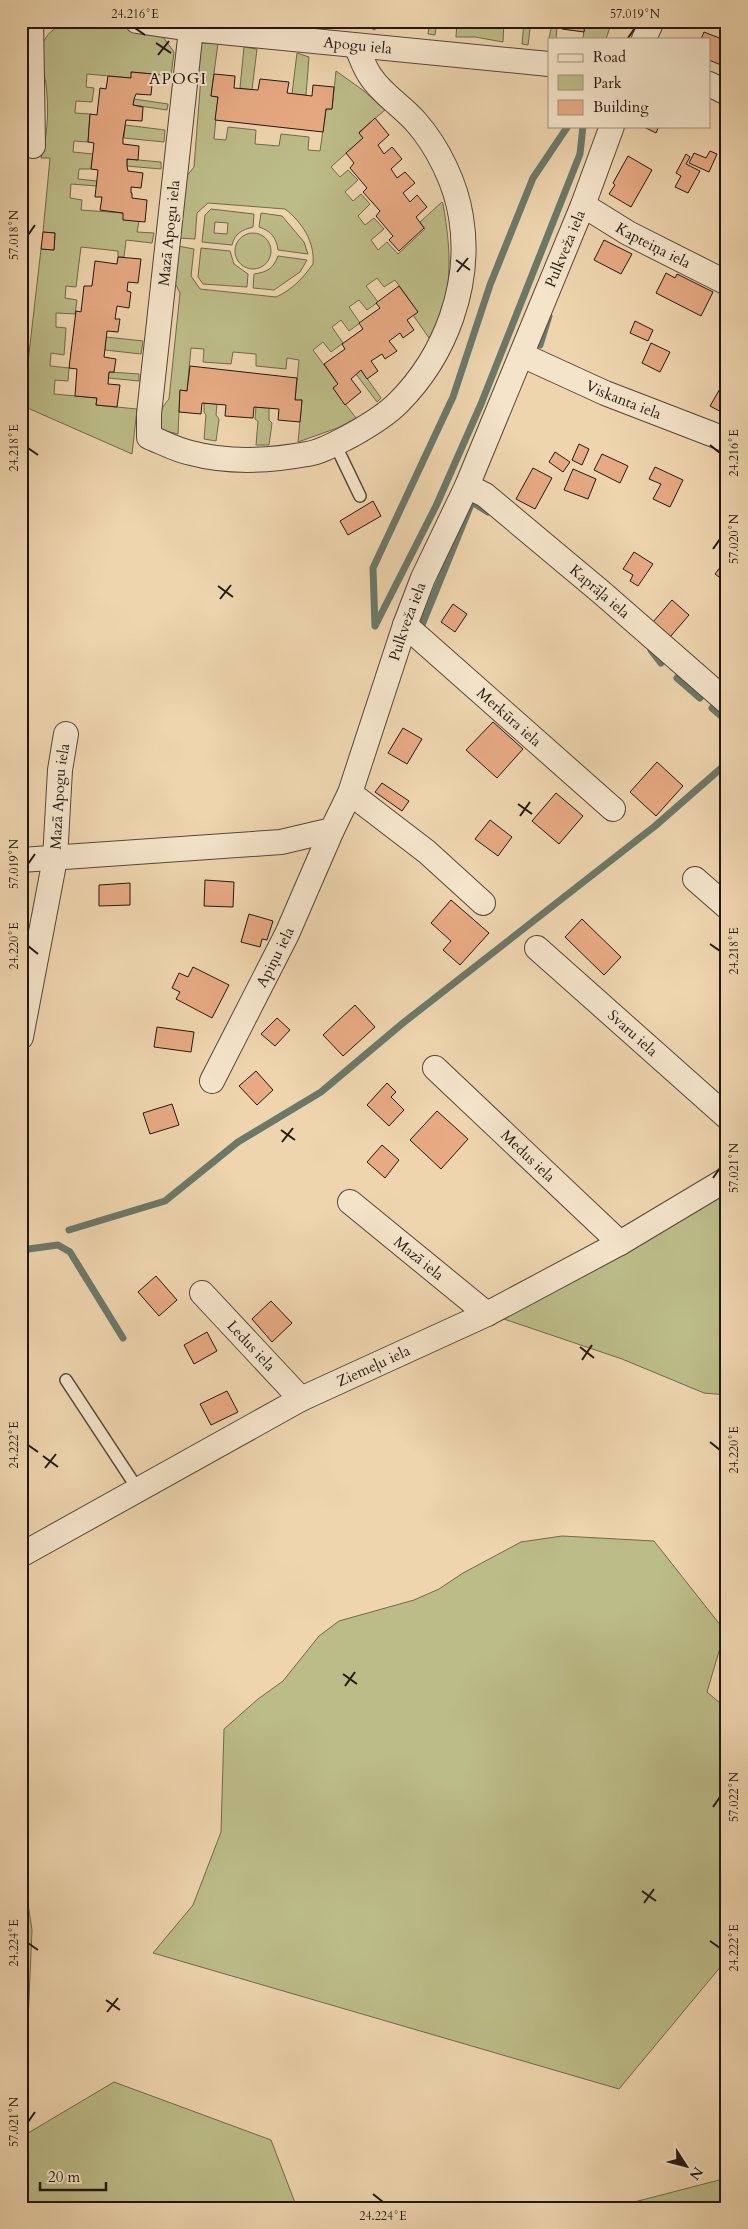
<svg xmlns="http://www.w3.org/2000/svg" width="748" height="2229" viewBox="0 0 748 2229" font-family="Cardo,serif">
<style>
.green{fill:#bcbc88;stroke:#6f6a4c;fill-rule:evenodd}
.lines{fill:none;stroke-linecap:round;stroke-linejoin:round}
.stream{stroke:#6b7969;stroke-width:7}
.building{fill:#e7aa83;stroke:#221810}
.lane-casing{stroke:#554738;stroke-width:14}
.street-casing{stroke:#554738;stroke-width:26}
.lane{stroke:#f4e4ca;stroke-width:11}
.street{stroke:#f4e4ca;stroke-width:24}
.ticks{fill:none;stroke:#221810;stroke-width:2}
.labels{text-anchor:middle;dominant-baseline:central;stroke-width:4;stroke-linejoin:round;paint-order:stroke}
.street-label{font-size:15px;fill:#221810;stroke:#f4e4ca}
.neighbourhood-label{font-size:16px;letter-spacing:1px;fill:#221810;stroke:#f4e4ca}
.neatline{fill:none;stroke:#221810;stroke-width:2}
.ticks-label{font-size:12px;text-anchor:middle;fill:#221810}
</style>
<rect width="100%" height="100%" fill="#eed5ae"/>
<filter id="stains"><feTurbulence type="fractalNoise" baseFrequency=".004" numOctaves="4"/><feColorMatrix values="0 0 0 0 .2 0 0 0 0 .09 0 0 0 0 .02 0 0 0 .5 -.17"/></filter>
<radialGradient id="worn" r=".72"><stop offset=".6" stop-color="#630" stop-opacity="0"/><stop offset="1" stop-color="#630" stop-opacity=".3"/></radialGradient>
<path class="green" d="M340,21H377L375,30L365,26L339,25Z
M430,21H437L435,35L428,34Z
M457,21H504L503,42L475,37H456Z
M524,21H531L528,45L522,44Z
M548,21H553V25L557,27L556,39H549L551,28L547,26Z
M585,21H612L606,39H583Z
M70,23L149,30L161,34L174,52L171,76L132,72L131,78L87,74L86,87L94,88L92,102L76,101L75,113L90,114L88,142L74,141L73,152L93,154L91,169H79L78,179L97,181V186L71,184L70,198L82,200L81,210L123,213L139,221L137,232L154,233L152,243L126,240L124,257H118V251L81,247L76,287L66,286L65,298L77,300L75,314L56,313V327L66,328L64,355L51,353L50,366L69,368L68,381L55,380L54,394L97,398L96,405L137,409L132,454L23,406L41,249L54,250L55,233L43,232L50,158H41C48,135 49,108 46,84C46,78 42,72 41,66C37,44 49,26 70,23Z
M202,43H218L211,96L218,97L214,139L226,140L228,127L256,130L255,144L279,146L281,134L309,137L308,150L320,151L326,109H332L336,71L364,91L385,110L359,132L363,138L331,167L340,177L348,170L358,180L345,192L353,201L361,194L370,204L358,216L365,225L374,218L384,229L371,240L378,250L387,242L398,254L425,229L420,222L442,202L443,204C451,249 455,298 429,338L413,315L418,312L395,280L384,287L377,278L366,286L378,302L367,310L359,300L349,307L360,323L349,331L341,320L332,327L343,343L331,352L323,342L313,350L338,384L333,388L356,418L340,427L298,442L302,400H295L299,360L287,358L286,369L256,366V354L233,352L231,364L203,362L204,349L191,348L187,391H180L178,434L162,430C156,418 161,408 169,399L180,293L174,281L178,246L194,249L191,276L200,289L276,297C292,290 303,278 313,264C315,242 302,222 285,209L208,203L197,213L195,239L179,238L185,178L194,167L201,77C196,65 196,55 202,43Z
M244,47L257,49L252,90L240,88Z
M297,53L309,57L306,95L292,94Z
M134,99L168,104L167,110L133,105Z
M125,125L165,130L164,142L124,138Z
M127,159L161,162V169L127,166Z
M211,209L254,214L253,227C242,230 235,233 232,245L202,242L205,215ZM215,222L228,223L227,234L214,233Z
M261,213L282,216L304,242L308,254L278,250C276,237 271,231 259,227Z
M235 251a18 18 0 1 1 36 0a18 18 0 1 1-36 0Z
M201,248L230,251L234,264L248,274L247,287L203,284L198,277Z
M278,256L307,260L300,272L274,290L253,288L254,274C267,272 273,269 278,256Z
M106,337L143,341L141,354L105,350Z
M361,370L381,398L377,402L356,374Z
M109,372L139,374V381L108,378Z
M204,403L217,404L216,415L219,419L216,441L204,439L206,415L204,412Z
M256,407L269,408V420L272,423L269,445H256L258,421L255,419Z
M727,1192V1395L704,1393L622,1359L495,1316Z
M562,1536L654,1541L725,1631L707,1692L727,1709V1959L619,2089L153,1953L193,1905L221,1832L224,1729L258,1699L283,1681L319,1636L339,1621L414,1600L439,1589L463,1573L521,1542Z
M21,1858L32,1930L23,2136L114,2082L271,2140L297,2208H21Z
M727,2178V2201L700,2208H611Z"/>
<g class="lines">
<path class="stream" d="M628,25L629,21
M540,345L549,316
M422,625L472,502L488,512
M375,626L436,506L481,404L580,154L583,126
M375,626L373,568L453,397L490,285L533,178L568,126
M651,650L661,663
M677,678L700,698
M712,708L727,721
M69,1230L165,1201L238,1142L321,1092L403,1023L655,826L727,763
M21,1250L58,1245L70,1252L123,1338"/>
</g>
<path class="building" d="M563,21H585L584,32L562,29Z
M704,32L727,41V51L721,65L709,60V39H701Z
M131,72L153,74L151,95L136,94L134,99L133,105L143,107L142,121L126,120L123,138V144L139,146L138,160L127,159V166L128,171L143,173L141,188L131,187V193H132V198L147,200L145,222L123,220V213L100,210L102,197H95L98,170L91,169L94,143L88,142L90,114L97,115L100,88L106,89L108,76L131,78Z
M214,74L235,76L234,88L258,90L260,79L289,82L287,93L312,96L313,85L334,87L332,109H326L323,132L215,120L218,97L211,96Z
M375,118L389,135L378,145L384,154L392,147L402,159L391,169L397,178L405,172L415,183L403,193L410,202L417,195L427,207L416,217L424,228L399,251L389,240L393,236L376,216L380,211L363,192L367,188L350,168L354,163L346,153L363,138L359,133Z
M642,126H659L656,133Z
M710,151L717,154L709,172L689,163L694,153L706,158Z
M686,154L690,157L686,164L700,171L688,193L675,187L681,176L676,173Z
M628,156L652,170L631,207L609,194L615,185L613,183Z
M727,228V240L722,238Z
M43,232L55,233L54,250L41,249Z
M604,240L632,254L621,274L594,260Z
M118,257L141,259L138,283L128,282L127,291L131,292L129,308L117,306L115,319H120L118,332L107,331L104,357L116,359L114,372H109L108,384L120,385L117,407L96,405L97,398L75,396L77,369L69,368L76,311L81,312L84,286H92L95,261L117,264Z
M666,273L675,278L677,274L713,292L701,316L656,293Z
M399,286L418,312L407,320L414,330L403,338L400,333L389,341L397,351L385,359L382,354L371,361L378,371L367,379L361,370L351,379L361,392L345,405L333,388L338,384L324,364L345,349L342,344L363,329L359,323L380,308L376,303Z
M635,321L653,330L648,341L630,333Z
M651,343L670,352L660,372L642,363Z
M190,366L297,378L295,400H302L300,422L278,420L279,409L254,407L253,418L225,416L226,405L202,403L201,414L179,412L180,390L187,391Z
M721,387L727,390V415L710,406Z
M579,444L589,449L582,465L572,460Z
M555,452L570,462L563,472L549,462Z
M602,454L628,466L620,483L594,470Z
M655,467L683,480L670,507L653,499L661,484L649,479Z
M533,468L552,478L535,509L516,499Z
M573,469L596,479L588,499L564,490Z
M373,501L381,516L348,535L340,521Z
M634,552L653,564L638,586L630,581L633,575L623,569Z
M727,558V583L715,574Z
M672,600L689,615L670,637L653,622Z
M453,604L467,614L455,632L441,622Z
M493,722L523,749L497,778L466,750Z
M403,728L422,739L407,764L388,753Z
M657,762L683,786L656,816L630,792Z
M21,777L25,811L21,812Z
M382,783L409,801L402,811L375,792Z
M556,793L583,816L559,844L532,821Z
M490,820L512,837L498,856L475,839Z
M205,880L234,882L233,907L204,906Z
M130,883V905L99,906V885Z
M451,900L489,933L460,965L443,950L451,941L431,923Z
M249,914L273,921L267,940L262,939L260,947L241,942Z
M582,919L621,957L604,975L565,937Z
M193,967L229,985L212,1018L176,999L180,992L172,988L179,973L188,977Z
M355,1005L375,1027L343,1056L323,1035Z
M277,1018L290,1030L275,1046L261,1034Z
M157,1027L194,1032L191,1052L154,1047Z
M256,1071L273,1090L257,1105L239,1086Z
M387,1083L396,1092L391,1097L404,1110L389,1126L367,1105Z
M172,1104L179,1125L150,1134L143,1113Z
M437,1111L468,1139L441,1169L410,1140Z
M382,1145L399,1160L385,1178L367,1162Z
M156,1276L177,1300L159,1316L138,1292Z
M271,1301L292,1323L272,1342L252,1319Z
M207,1332L217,1351L194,1364L184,1345Z
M227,1391L238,1412L211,1425L200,1404Z"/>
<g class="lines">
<defs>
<path id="lane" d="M335,444L360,496
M66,1380L139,1491"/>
<g id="street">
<path d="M31,21L33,146"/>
<path id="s1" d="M137,21L191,29L549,64"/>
<path d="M191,29L149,414V437C162,442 176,450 191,453C228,463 269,461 307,454C322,452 338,442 352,435C368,426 385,416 398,403C446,355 472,284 461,217C456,184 438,147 416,122C402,106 382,94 371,77C364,68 361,56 356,46"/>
<path d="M644,39L652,21"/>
<path d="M709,84L727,93"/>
<path id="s2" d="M583,205L628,233L727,283"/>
<path id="s3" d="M522,355L605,393L727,440"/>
<path id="s4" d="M467,486L485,495L601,592L727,702"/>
<path id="s5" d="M405,625L613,809"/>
<path d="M350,793L427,852L483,903"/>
<path id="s6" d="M21,860L281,842L332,830L350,793L405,625L423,578L467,486L583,205L612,126"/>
<path d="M695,879L727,907"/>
<path id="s7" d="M537,948L727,1117"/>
<path id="s8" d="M21,1037L55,859L60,770L66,734"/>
<path id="s9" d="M435,1068L620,1243"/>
<path id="s10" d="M212,1081L287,934L332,830"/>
<path id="s11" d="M350,1202L487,1314"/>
<path id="s12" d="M202,1293L301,1399"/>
<path id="s13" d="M21,1555L301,1399L487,1314L620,1243L727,1179"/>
</g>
</defs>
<use href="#lane" class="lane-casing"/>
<use href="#street" class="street-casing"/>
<use href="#lane" class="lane"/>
<use href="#street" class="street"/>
</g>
<path class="ticks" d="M135,28L145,35M628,38L635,28M156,43L171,53M158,55L169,41M28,235L35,225M456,260L470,270M457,272L468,258M710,445L720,453M28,448L38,455M713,549L720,539M218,586L233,597M220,599L231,585M518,804L532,814M520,816L530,802M28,864L35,854M710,944L720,951M28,946L38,954M281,1130L295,1140M282,1142L293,1128M713,1178L720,1168M580,1347L594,1358M582,1360L592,1345M710,1442L720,1450M28,1445L38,1452M43,1456L58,1467M45,1468L56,1454M343,1674L357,1684M345,1686L355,1672M713,1807L720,1797M642,1891L656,1901M644,1903L654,1889M710,1941L720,1948M28,1943L38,1950M106,2000L120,2010M107,2012L118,1998M28,2122L35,2112M373,2194L383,2202"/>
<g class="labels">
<g class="street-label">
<text stroke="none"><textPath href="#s1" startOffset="222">Apogu iela</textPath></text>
<text transform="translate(169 233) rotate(-84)">Mazā Apogu iela</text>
<text stroke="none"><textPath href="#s2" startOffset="81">Kapteiņa iela</textPath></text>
<text stroke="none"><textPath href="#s6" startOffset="940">Pulkveža iela</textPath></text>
<text stroke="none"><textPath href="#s3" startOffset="111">Viskanta iela</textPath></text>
<text stroke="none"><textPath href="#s4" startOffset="170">Kaprāļa iela</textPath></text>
<text stroke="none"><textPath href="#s6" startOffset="535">Pulkveža iela</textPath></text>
<text stroke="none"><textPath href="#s5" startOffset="139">Merkūra iela</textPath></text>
<text stroke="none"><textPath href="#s8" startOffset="244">Mazā Apogu iela</textPath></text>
<text stroke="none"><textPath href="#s10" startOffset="139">Apiņu iela</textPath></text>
<text stroke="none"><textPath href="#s7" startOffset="128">Svaru iela</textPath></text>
<text stroke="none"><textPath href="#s9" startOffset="128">Medus iela</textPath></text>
<text stroke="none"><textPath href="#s11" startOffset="89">Mazā iela</textPath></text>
<text stroke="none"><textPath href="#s12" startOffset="72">Ledus iela</textPath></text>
<text stroke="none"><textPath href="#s13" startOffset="400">Ziemeļu iela</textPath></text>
</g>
<g class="neighbourhood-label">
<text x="178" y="79">APOGI</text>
</g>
</g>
<rect width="748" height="2229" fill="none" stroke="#eed5ae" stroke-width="55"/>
<rect x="548" y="38" width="162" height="90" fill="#f4e4ca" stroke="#a09280"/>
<rect x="558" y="54" width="25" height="8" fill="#f4e4ca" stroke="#a09280"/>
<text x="593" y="62" font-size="15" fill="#221810">Road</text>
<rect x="558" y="75" width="25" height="15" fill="#bcbc88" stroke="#a09280"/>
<text x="593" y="88" font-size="15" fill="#221810">Park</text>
<rect x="558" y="100" width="25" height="15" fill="#e7aa83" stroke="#a09280"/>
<text x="593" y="112" font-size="15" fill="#221810">Building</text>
<g transform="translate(686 2166) rotate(126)" stroke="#f4e4ca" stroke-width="4" paint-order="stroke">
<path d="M0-4L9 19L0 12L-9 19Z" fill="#221810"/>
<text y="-8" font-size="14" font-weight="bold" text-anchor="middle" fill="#221810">N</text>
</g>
<path d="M40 2182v8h66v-8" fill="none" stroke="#221810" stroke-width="2.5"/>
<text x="48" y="2182" font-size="15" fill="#221810" stroke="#f4e4ca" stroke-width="4" paint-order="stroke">20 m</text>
<rect x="28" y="28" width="692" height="2174" class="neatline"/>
<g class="ticks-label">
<text x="135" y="18">24.216°E</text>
<text x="635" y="18">57.019°N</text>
<text transform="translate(14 235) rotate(-90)" y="4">57.018°N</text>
<text transform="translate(14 448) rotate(-90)" y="4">24.218°E</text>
<text transform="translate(734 453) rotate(-90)" y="4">24.216°E</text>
<text transform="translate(734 539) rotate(-90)" y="4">57.020°N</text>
<text transform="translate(14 864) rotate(-90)" y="4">57.019°N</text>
<text transform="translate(14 946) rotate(-90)" y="4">24.220°E</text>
<text transform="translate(734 951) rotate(-90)" y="4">24.218°E</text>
<text transform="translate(734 1168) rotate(-90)" y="4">57.021°N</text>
<text transform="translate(14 1445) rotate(-90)" y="4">24.222°E</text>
<text transform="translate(734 1450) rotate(-90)" y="4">24.220°E</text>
<text transform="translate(734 1797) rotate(-90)" y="4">57.022°N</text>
<text transform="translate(14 1943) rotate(-90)" y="4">24.224°E</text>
<text transform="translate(734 1948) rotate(-90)" y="4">24.222°E</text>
<text transform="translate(14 2122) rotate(-90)" y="4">57.021°N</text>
<text x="383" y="2220">24.224°E</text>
</g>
<rect width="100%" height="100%" filter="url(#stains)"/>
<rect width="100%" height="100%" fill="url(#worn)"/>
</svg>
